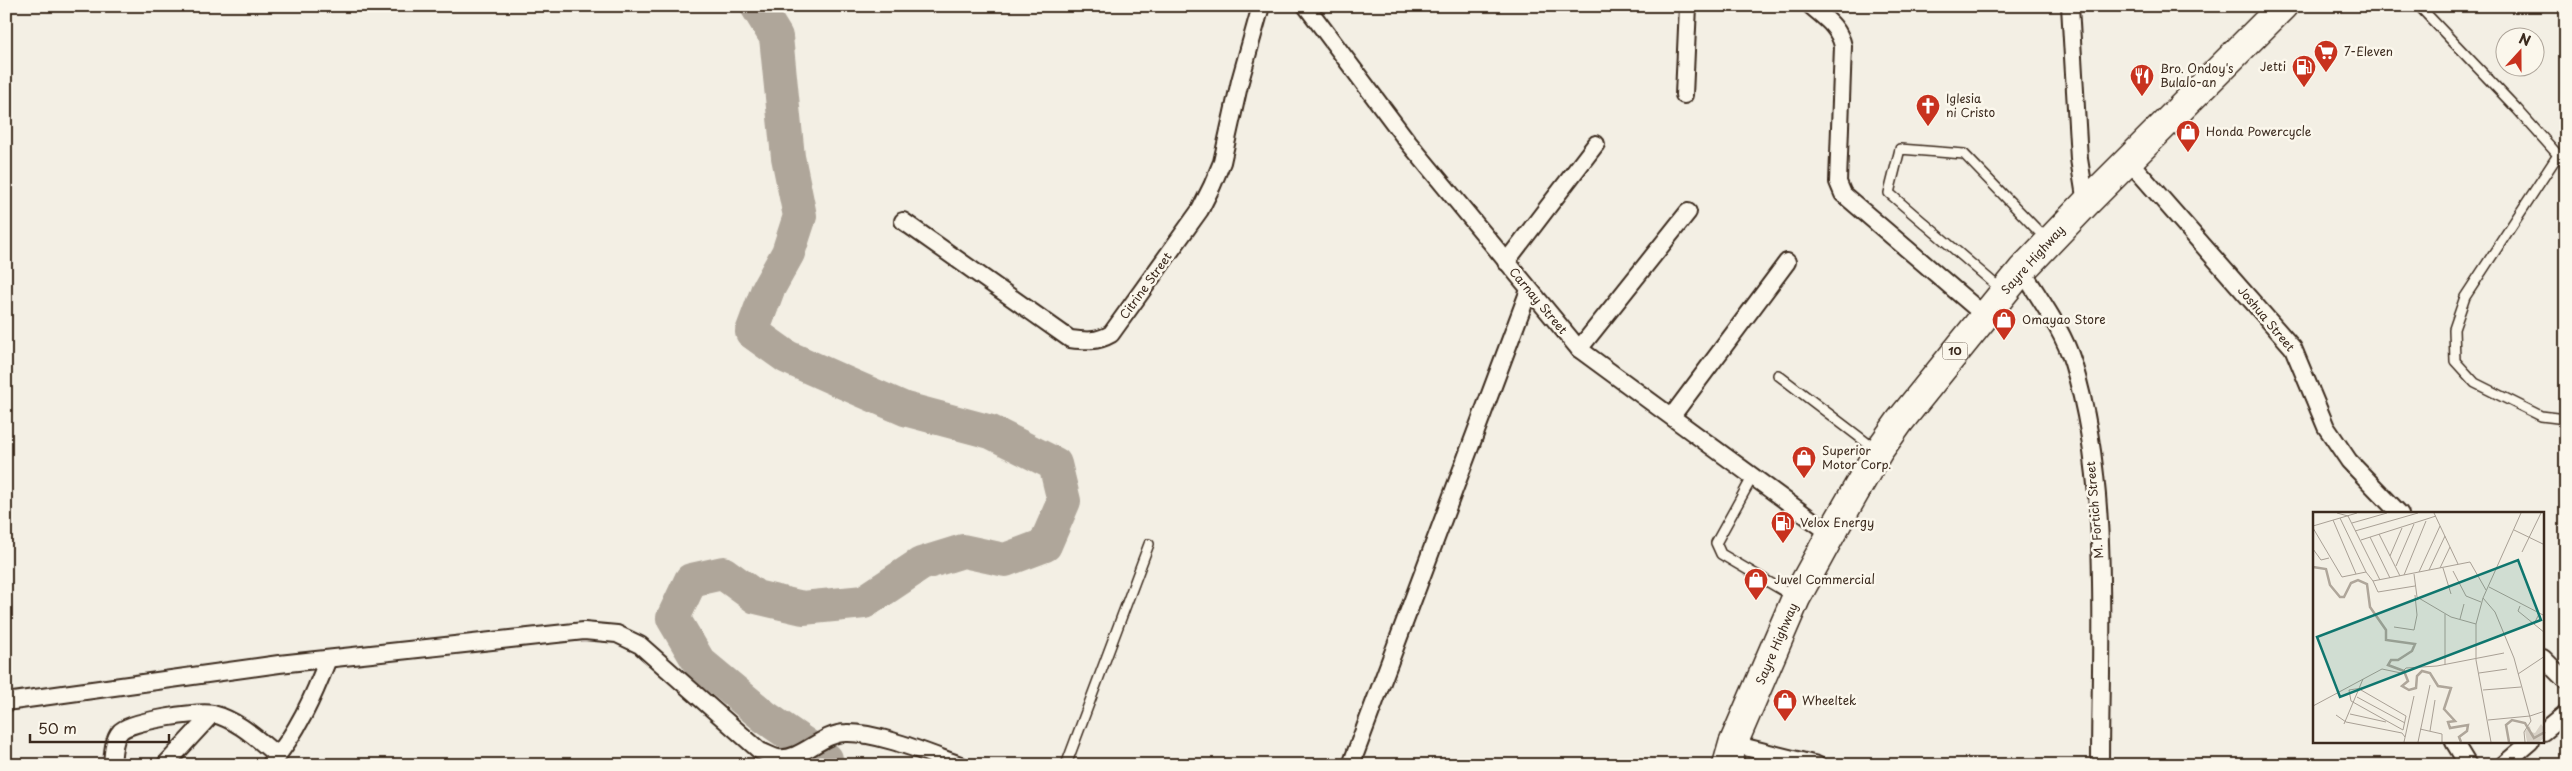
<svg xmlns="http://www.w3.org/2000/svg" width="2572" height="771" font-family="'Playpen Sans',sans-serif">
  <rect width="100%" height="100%" fill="#f3efe4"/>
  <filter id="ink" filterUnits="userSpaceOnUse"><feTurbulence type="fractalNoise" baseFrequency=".02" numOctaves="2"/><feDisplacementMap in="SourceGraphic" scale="10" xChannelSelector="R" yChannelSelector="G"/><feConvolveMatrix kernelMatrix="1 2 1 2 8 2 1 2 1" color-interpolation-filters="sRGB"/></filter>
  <g filter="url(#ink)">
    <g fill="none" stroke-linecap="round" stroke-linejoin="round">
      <!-- river -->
      <path stroke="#afa69a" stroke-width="34" d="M757 6 776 37 788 157 800 216 788 253 768 289 752 332 787 357 843 382 905 409 991 432 1055 464 1064 501 1045 545 1005 560 963 551 921 564 864 602 803 608 756 597 723 573 691 580 673 618 699 662 765 717 826 759 827 765"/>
      <defs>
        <g id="service">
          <path d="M2419 6 2517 109 2566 164"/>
          <path d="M2558 155 2465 297 2454 329 2455 361 2475 383 2541 416 2566 419"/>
          <path d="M2003 291 1889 193 1900 149 1964 154 2047 240"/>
          <path d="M1778 375 1875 449"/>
          <path d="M1753 476 1716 543 1721 554 1794 597"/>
          <path d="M1066 765 1149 544"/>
        </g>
        <g id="minor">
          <path d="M1306 6 1408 142 1579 349 1831 534"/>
          <path d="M1811 6C1826 19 1839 27 1843 46L1838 182 1843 194 1984 315"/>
          <path d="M2070 6 2079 159 2086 203"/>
          <path d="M1684 95 1688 6"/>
          <path d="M2129 161 2293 348 2326 427 2349 461 2400 514"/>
          <path d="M903 221 1070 339C1086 341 1097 342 1111 334L1200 210 1212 186 1222 162 1240 81 1261 6"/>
          <path d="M1506 262 1596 144"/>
          <path d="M2022 270C2040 300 2063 330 2073 363 2111 487 2100 636 2100 765"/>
          <path d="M1579 349 1688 212"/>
          <path d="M1672 416 1787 262"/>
          <path d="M2543 658 2566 681"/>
          <path d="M6 702 279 664 584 631 617 634 640 645 760 751C766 753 772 757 778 758 802 761 821 733 846 733 878 732 929 754 960 765"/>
          <path d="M2543 732 2566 713"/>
          <path d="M2454 742 2468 765"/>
          <path d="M1733 744 1817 765"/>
          <path d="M112 765C113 754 113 740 120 732 128 721 200 711 213 714 238 720 258 740 278 756"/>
          <path d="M165 765 212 714"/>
          <path d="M270 765C297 733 313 698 328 659"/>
          <path d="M1351 765 1529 290"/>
          <path d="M2503 765 2530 742"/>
        </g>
        <path id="trunk" d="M1727 765 1733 744 1796 598 1831 534 1878 452 1900 421 2022 270 2086 203 2283 6"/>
      </defs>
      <!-- service casing -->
      <use href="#service" stroke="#3b2a1e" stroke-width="12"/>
      <!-- minor casing -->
      <use href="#minor" stroke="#3b2a1e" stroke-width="20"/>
      <!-- trunk casing -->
      <use href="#trunk" stroke="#3b2a1e" stroke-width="31"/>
      <!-- service -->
      <use href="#service" stroke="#fbf7ec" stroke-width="9"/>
      <!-- minor -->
      <use href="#minor" stroke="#fbf7ec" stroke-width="16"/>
      <!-- trunk -->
      <use href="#trunk" stroke="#fbf7ec" stroke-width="28"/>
    </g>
  </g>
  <!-- icons -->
  <defs>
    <symbol id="supermarket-pin" viewBox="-11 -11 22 30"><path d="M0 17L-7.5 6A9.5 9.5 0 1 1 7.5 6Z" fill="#c8321e" stroke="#fbf7ec"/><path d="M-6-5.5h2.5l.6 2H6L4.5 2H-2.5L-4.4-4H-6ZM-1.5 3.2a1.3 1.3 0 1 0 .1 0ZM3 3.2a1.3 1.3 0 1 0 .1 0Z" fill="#fff"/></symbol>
    <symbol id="fuel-pin" viewBox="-11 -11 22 30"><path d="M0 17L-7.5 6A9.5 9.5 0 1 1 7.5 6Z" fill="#c8321e" stroke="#fbf7ec"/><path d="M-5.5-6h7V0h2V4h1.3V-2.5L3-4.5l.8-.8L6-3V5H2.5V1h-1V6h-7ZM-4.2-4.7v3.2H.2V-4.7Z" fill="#fff"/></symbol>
    <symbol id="restaurant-pin" viewBox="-11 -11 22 30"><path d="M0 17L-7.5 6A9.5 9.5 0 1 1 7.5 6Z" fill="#c8321e" stroke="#fbf7ec"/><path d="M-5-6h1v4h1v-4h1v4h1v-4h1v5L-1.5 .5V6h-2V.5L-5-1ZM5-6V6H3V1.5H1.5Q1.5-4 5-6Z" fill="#fff"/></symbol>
    <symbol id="church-pin" viewBox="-11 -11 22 30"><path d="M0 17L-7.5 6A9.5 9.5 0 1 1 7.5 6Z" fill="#c8321e" stroke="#fbf7ec"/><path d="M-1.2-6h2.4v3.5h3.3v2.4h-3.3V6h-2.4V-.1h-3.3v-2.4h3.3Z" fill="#fff"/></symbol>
    <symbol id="shop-pin" viewBox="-11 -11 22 30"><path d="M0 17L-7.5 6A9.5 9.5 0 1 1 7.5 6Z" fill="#c8321e" stroke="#fbf7ec"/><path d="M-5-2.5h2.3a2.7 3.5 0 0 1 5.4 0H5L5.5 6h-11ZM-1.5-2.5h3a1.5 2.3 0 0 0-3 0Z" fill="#fff"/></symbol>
  </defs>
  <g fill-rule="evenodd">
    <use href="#supermarket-pin" x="2312" y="38" width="28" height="38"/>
    <use href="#fuel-pin" x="2290" y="53" width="28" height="38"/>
    <use href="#restaurant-pin" x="2128" y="62" width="28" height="38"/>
    <use href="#church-pin" x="1914" y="92" width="28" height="38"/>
    <use href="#shop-pin" x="2174" y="118" width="28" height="38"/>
    <use href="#shop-pin" x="1990" y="306" width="28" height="38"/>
    <use href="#shop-pin" x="1790" y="444" width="28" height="38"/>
    <use href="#fuel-pin" x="1769" y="509" width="28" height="38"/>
    <use href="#shop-pin" x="1742" y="566" width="28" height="38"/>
    <use href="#shop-pin" x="1771" y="687" width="28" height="38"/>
  </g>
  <g text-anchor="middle" stroke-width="5" stroke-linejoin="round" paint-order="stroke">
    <!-- shield labels -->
    <rect fill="#fbf7ec" stroke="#75685c" stroke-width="1" x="1942.5" y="342.5" width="25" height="17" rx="4"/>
    <g font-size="11" font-weight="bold" fill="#3b2a1e">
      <text x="1955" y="355">10</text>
    </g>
    <!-- poi labels -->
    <g font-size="12" fill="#3b2a1e" stroke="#fbf7ec" text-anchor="start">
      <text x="2344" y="56">7-Eleven</text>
      <text x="2286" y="71" text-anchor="end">Jetti</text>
      <text x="2160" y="73">Bro. Ondoy's<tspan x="2160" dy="14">Bulalo-an</tspan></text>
      <text x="1946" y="103">Iglesia<tspan x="1946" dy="14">ni Cristo</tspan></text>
      <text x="2206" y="136">Honda Powercycle</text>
      <text x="2022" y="324">Omayao Store</text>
      <text x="1822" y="455">Superior<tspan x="1822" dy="14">Motor Corp.</tspan></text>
      <text x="1800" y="527">Velox Energy</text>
      <text x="1774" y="584">Juvel Commercial</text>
      <text x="1802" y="705">Wheeltek</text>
    </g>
    <!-- street labels -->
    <g font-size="12" fill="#3b2a1e" stroke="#fbf7ec">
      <text transform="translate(2033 260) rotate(-48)" y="4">Sayre Highway</text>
      <text transform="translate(1146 286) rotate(-54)" y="4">Citrine Street</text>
      <text transform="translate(1538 301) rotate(50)" y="4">Carnay Street</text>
      <text transform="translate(2266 319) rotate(50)" y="4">Joshua Street</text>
      <text transform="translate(2095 510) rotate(-95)" y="4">M. Fortich Street</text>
      <text transform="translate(1777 644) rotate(-67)" y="4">Sayre Highway</text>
    </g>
  </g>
  <!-- overview -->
  <g transform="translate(2313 512)">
    <rect width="231" height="231" fill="#f3efe4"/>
    <path d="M228 212 231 216V226L226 230H214L212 219 217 214 218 220 222 221Z" fill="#d8d1c6"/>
    <path fill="none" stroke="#afa69a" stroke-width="2.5" d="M0 55 13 57 17 73 27 85H31L38 71 45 68 54 72 57 95 73 118V128L102 132 99 139 85 148H78L75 153 91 159 95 169 89 174 96 178 103 176 104 164 109 159 117 161 125 174 138 176 131 197 142 209 135 210 137 216 155 213 154 219 146 225 148 230M196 230 193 213 199 208 212 211 221 226 232 220"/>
    <path fill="none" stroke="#a9a095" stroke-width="1" d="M24 1 35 4 67 68M121 1 145 52M27 6 53 60M20 8 43 62M39 11 74 1M0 14 44 1M0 16 29 65 53 60 60 69 157 50 173 78M201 18 232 33M42 19 105 1M66 22 87 64M57 25 77 66M48 28 123 4M0 37 8 48 16 46M209 40 228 1M77 44 89 16M83 54 101 12M127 56 137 35M130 56 138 82M116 58 132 24M140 59 153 84 168 90M106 60 127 14M101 62 104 85 138 105 163 112M91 63 113 9M60 69 65 80 102 74M176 75 232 104M170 86 182 100 201 146 218 209 211 220 212 230M207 94 205 99 221 112M132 102V153M226 102 221 112 232 121M147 107 151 92M81 115 101 118 104 103 102 83M166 161 194 157M205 162 232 144M49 176 36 178 38 189 90 218M48 178 93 204 90 218M170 178 208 175M44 185 92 211M0 194 69 157 88 161 93 156 124 154 191 141M37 202 73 210M23 203 33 210 89 221 92 225M175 208 217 204 232 199M31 212 50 167M107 217 129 222V230M117 219 122 188M91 230 101 184M105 230 117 173M178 230 163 148V112L170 86 208 1"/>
    <path fill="#0f766e" fill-opacity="0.15" stroke="#0f766e" stroke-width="2.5" d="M205 48 228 108 27 185 4 125Z"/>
    <rect width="231" height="231" fill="none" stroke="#3b2a1e" stroke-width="2.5"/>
  </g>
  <!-- margin -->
  <rect width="2572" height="771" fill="none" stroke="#fbf7ec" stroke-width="25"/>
  <rect x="12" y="12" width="2547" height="746" fill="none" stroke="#3b2a1e" stroke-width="2" filter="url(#ink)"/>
  <!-- north arrow -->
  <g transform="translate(2520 52) rotate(21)"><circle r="24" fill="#fbf7ec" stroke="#aea59a"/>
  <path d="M0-4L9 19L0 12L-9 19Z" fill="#c8321e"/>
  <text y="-8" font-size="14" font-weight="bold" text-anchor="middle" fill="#3b2a1e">N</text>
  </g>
  <!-- scale -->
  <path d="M30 734v8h139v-8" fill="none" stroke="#3b2a1e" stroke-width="2.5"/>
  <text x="38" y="734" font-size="15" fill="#3b2a1e" stroke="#fbf7ec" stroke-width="4" paint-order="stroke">50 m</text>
</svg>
